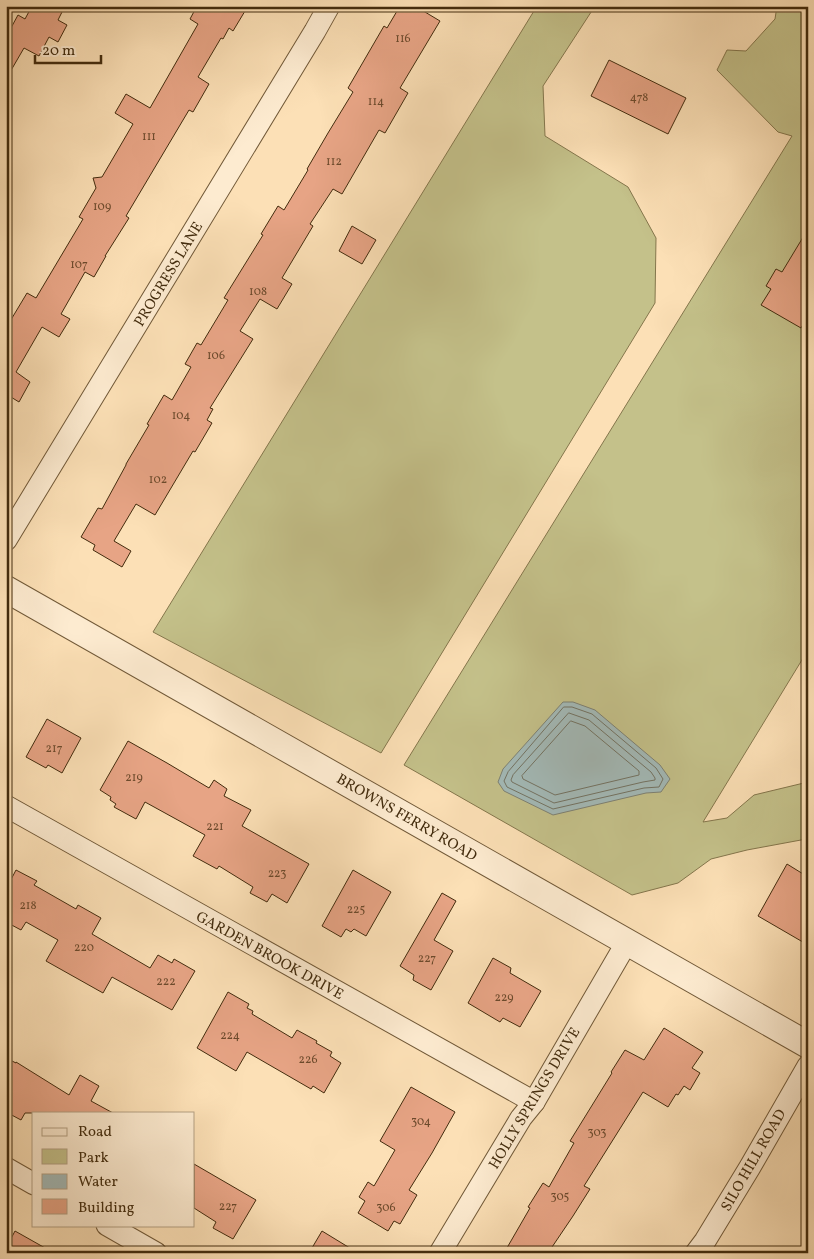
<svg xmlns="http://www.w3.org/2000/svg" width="814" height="1259" font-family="Vollkorn,serif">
  <rect width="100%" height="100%" fill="#fce0b6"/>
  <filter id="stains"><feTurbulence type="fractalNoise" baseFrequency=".004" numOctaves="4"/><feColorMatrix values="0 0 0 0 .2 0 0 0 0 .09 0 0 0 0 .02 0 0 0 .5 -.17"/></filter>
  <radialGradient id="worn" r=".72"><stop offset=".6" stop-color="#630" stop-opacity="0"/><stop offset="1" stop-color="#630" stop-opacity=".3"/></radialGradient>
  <!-- green -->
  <g fill="#c4c18a" stroke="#84764c">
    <path d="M537 6H595L543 86 545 136 628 187 656 238 655 303 381 753 153 632Z"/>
    <path d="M777 6H808V650L703 822 727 818 754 795 808 782V838L801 840 747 850 711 859 678 883 632 895 404 765 792 136 778 132 717 70 727 50 746 51 775 19Z"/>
  </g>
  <!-- water -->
  <path fill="#a3bab8" stroke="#7d8174" d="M563 702H573L595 710 660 765 670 779 661 792 646 793 553 815 504 791 498 782 503 769Z"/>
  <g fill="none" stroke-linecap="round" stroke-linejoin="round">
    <!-- shore -->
    <g stroke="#737363" stroke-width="1">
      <path d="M564 707H572L592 714 656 768 663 779 659 787 644 788 553 809 507 787 504 781 508 772Z"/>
      <path d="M569 713 589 720 651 772 655 778V780L643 782 554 803 512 782 511 780 513 775Z"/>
      <path d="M571 721 585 726 639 771V775L555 795 523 779 522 776Z"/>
    </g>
  </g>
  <!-- building -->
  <g fill="#e7a485" stroke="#432c0e">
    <path d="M32 6H52L62 12 58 20 67 25 58 42 49 37 39 56 24 48 6 79V37L18 15 25 19Z"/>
    <path d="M197 6H248L233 31 229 28 223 39 221 38 198 77 209 84 193 112 189 110 126 216 129 218 105 256H106L94 277 85 272 61 314 70 319 59 337 42 327 16 372 30 382 19 402 6 394V328L27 293 36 298 83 219 79 217 96 188 93 178 102 177 133 124 115 113 126 94 150 108 198 24 190 19Z"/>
    <path d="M400 6H415L440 21 400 88 408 93 385 133 379 130 342 194 333 189 310 224 313 226 282 278 292 284 277 309 260 299 240 331 253 339 210 408 213 409 207 420 212 423 195 452 193 451 155 515 136 504 114 541 131 551 122 567 93 550 95 545 81 537 98 508 102 509 126 465V464L149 425 147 424 164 395 172 400 191 367 185 364 197 343 201 345 228 300 224 298 263 235 261 234 278 206 284 210 308 170 307 169 328 133 353 92 348 88 384 26 387 28Z"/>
    <path d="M609 60 686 98 668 134 591 96Z"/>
    <path d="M352 226 376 240 362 264 339 251Z"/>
    <path d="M808 229V316L801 328 761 305 771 289 766 286 776 269 782 272Z"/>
    <path d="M47 719 81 738 62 773 48 765 46 768 26 757Z"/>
    <path d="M128 741 167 763 209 788 214 780 227 789 224 796 251 810 242 826 309 864 287 903 272 894 267 902 250 893 253 887 219 866 217 869 193 856 205 835 145 802 136 819 114 807 116 804 110 800 111 797 100 790Z"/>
    <path d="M787 864 808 877V945L758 916Z"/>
    <path d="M16 870 37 881 34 885 76 909 78 905 101 918 92 934 150 968 158 955 172 963 174 959 195 971 172 1010 112 977 103 993 46 961 58 940 26 922 21 930 6 922V889Z"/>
    <path d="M353 870 391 892 366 936 354 929 351 932 346 929 341 937 322 926Z"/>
    <path d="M442 893 456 901 434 940 453 951 431 990 413 980 414 975 400 966Z"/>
    <path d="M493 958 511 968 510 973 541 991 520 1027 503 1018 500 1022 468 1003Z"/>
    <path d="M228 992 249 1004 247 1008 253 1011 252 1014 292 1038 297 1030 317 1041 316 1043 332 1052 330 1056 341 1063 324 1093 313 1086 311 1089 247 1052 236 1071 197 1048Z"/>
    <path d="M664 1028 703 1052 692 1068 700 1073 690 1090 684 1086 678 1095 676 1094 668 1107 643 1092 584 1186 590 1189 573 1216 548 1253H504L530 1208 528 1207 543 1183 549 1187 574 1143 570 1141 612 1073 611 1072 625 1050 644 1060Z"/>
    <path d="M6 1058 16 1063V1062L69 1095 80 1075 99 1086 91 1101 113 1113H25L21 1120 6 1112Z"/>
    <path d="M411 1087 455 1112 432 1153 409 1190 417 1195 400 1224 394 1221 388 1231 358 1213 365 1201 359 1197 368 1182 374 1186 395 1150 380 1141Z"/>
    <path d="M194 1164 256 1200 233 1239 213 1228 216 1222 194 1208Z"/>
    <path d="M15 1231 54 1253H6V1248Z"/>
    <path d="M322 1231 358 1253H309Z"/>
  </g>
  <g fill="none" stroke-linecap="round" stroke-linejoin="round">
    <defs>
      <g id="minor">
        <path d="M6 540 315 31 329 6"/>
        <path d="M6 806 534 1102"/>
        <path d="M6 1168 34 1184"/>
        <path d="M107 1225 156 1253"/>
        <path d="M440 1253 521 1118 534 1102 627 942"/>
        <path d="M696 1253 705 1241 750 1167 808 1066"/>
      </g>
      <path id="tertiary" d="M6 589 808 1045"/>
    </defs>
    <!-- minor casing -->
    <use href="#minor" stroke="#715938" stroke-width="23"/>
    <!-- tertiary casing -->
    <use href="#tertiary" stroke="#715938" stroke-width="28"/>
    <!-- minor -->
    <use href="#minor" stroke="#fdebd0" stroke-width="21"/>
    <!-- tertiary -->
    <use href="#tertiary" stroke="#fdebd0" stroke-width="26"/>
  </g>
  <g text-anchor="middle" stroke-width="4.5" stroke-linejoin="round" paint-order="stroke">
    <!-- number labels -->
    <g font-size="12" fill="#6c4a2c">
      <text x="403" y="42">116</text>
      <text x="639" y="101">478</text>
      <text x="376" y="105">114</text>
      <text x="149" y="140">111</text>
      <text x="334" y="165">112</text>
      <text x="102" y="210">109</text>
      <text x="79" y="268">107</text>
      <text x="258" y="295">108</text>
      <text x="216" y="359">106</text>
      <text x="181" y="419">104</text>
      <text x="158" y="483">102</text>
      <text x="54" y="752">217</text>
      <text x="134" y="781">219</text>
      <text x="215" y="830">221</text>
      <text x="277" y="877">223</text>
      <text x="28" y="909">218</text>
      <text x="356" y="913">225</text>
      <text x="84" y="951">220</text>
      <text x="427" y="962">227</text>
      <text x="166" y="985">222</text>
      <text x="504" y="1001">229</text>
      <text x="230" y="1039">224</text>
      <text x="308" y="1063">226</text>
      <text x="421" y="1125">304</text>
      <text x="597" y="1136">303</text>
      <text x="560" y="1200">305</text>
      <text x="228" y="1210">227</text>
      <text x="386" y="1211">306</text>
    </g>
    <!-- street labels -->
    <g font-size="15" fill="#432c0e" stroke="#fdebd0">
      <text transform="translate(168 274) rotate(-59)" y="5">PROGRESS LANE</text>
      <text transform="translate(407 817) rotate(30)" y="5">BROWNS FERRY ROAD</text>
      <text transform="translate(270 955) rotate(29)" y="5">GARDEN BROOK DRIVE</text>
      <text transform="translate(534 1098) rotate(-59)" y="5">HOLLY SPRINGS DRIVE</text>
      <text transform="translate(753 1160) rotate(-60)" y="5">SILO HILL ROAD</text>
    </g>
  </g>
  <!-- margin -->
  <rect width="814" height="1259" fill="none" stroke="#fce0b6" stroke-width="25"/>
  <rect x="8" y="8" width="799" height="1244" fill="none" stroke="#432c0e" stroke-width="2.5"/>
  <rect x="12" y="12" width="789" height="1234" fill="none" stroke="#432c0e"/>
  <!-- legend -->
  <rect x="32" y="1112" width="162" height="115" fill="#fdebd0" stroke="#b39f82"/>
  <rect x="42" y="1128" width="25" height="8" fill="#fdebd0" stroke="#b39f82"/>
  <text x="78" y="1136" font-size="15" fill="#432c0e">Road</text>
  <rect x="42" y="1149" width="25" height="15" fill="#c4c18a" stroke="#b39f82"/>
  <text x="78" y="1162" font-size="15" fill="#432c0e">Park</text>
  <rect x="42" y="1174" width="25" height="15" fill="#a3bab8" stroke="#b39f82"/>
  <text x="78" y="1186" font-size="15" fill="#432c0e">Water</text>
  <rect x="42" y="1199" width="25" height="15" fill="#e7a485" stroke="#b39f82"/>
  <text x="78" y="1212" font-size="15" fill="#432c0e">Building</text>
  <!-- scale -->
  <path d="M35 55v8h66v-8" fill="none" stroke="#432c0e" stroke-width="2.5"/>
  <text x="42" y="55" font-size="15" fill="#432c0e" stroke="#fdebd0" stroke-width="4" paint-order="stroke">20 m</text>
  <rect width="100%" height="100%" filter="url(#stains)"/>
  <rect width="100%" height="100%" fill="url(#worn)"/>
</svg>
